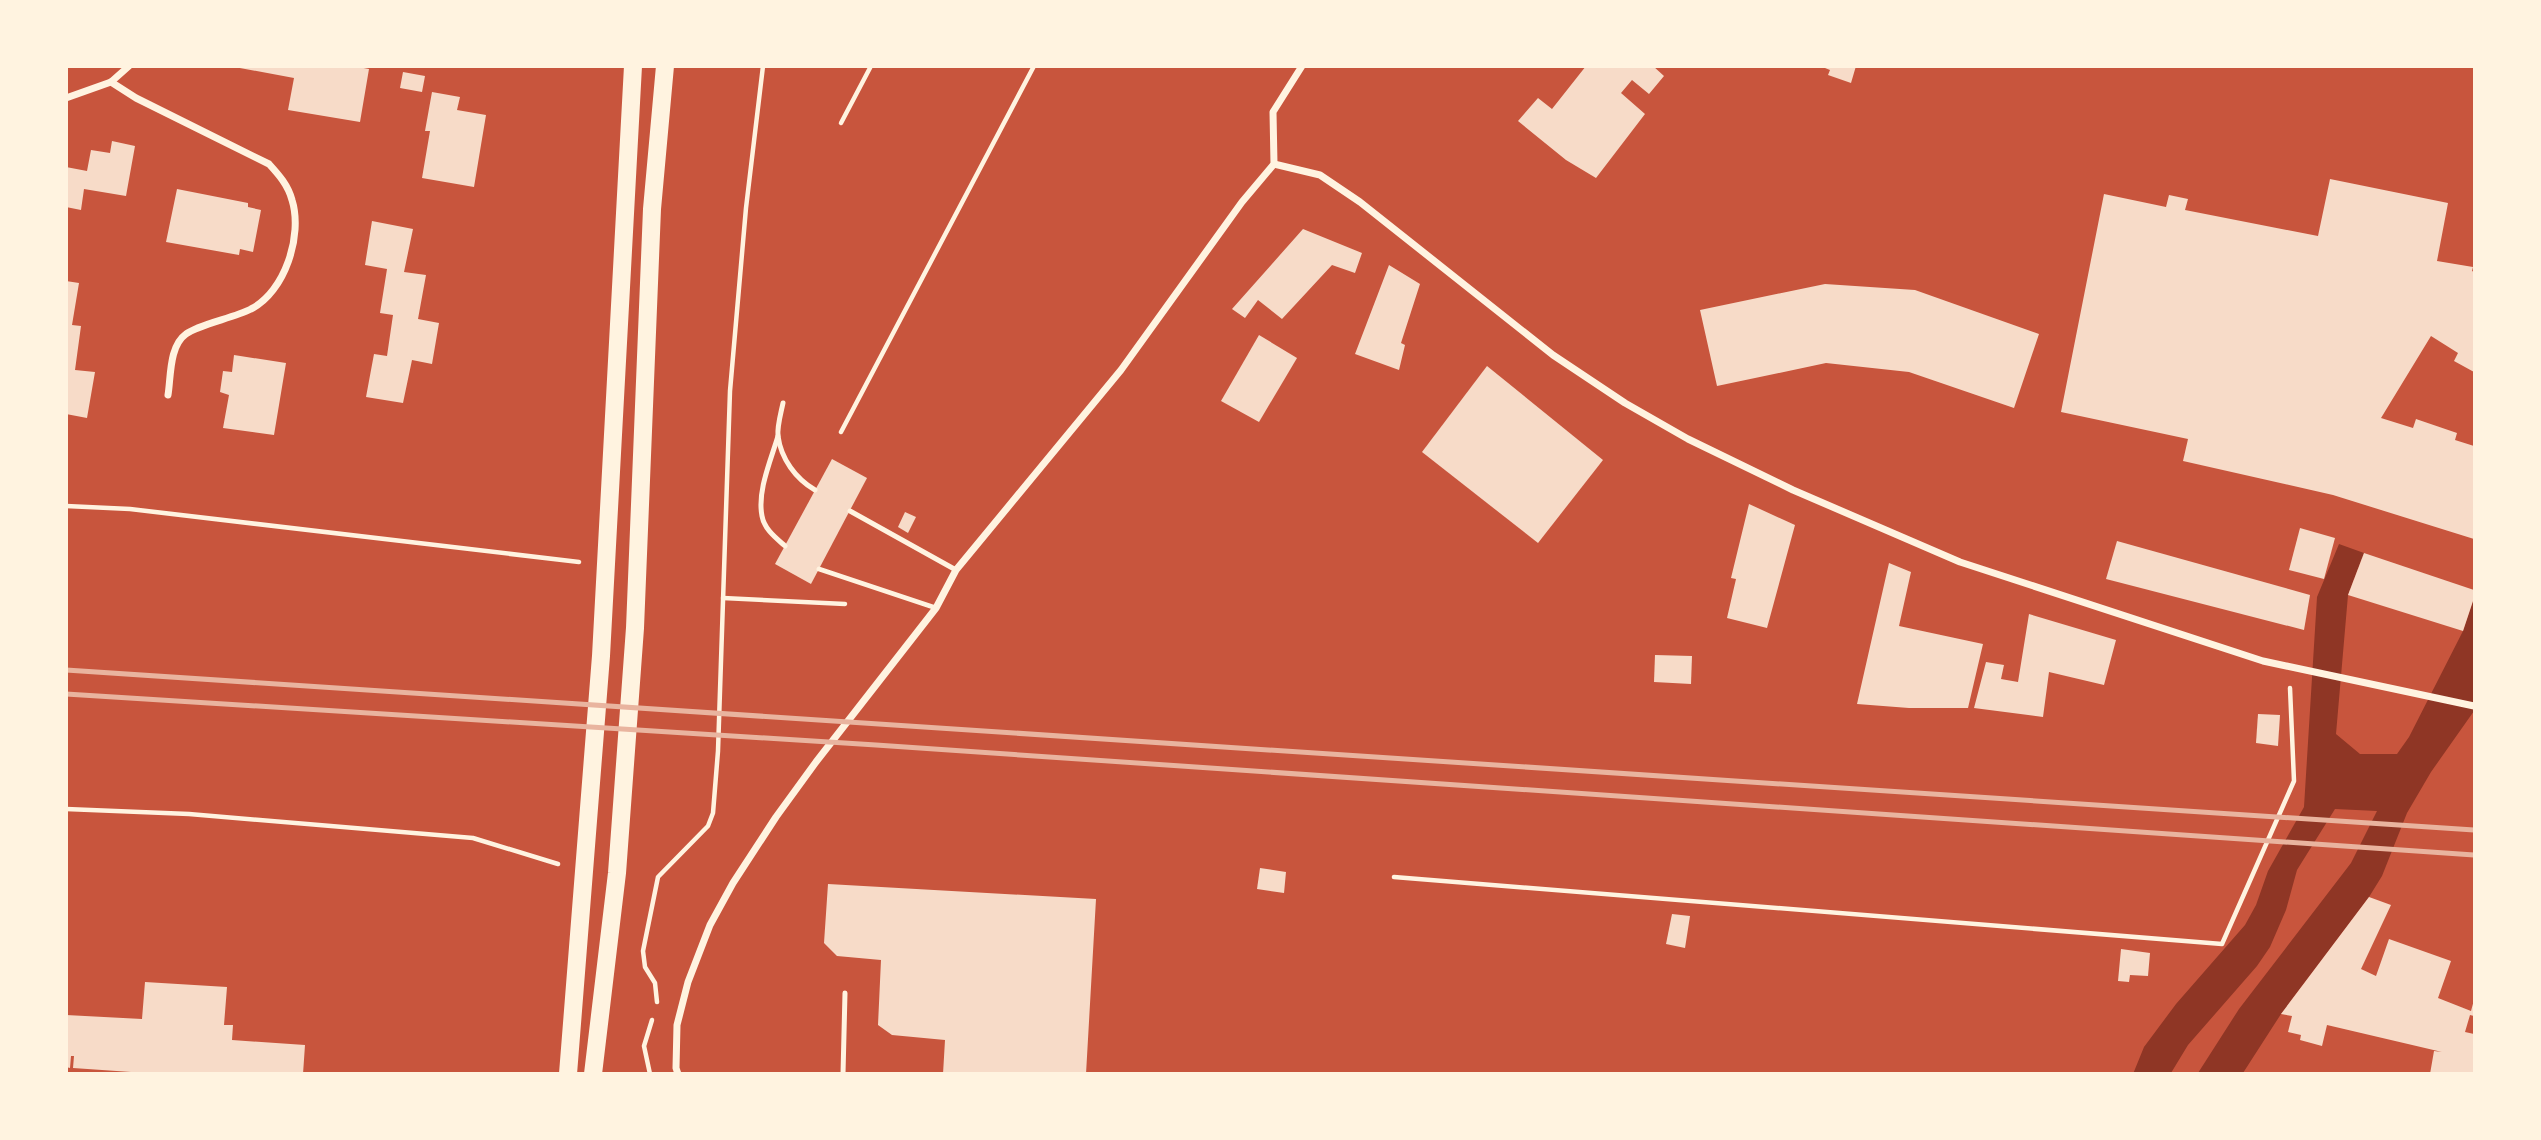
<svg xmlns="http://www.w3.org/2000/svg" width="2541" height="1140" font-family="Jost,sans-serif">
  <rect width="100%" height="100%" fill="#c8553d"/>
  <!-- water -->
  <path fill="#8f3625" d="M2339 544 2364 553 2348 595 2336 734 2360 754H2397L2409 737 2463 631 2474 598V711L2431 772 2407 813 2382 876 2369 897 2281 1014 2243 1073H2198L2239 1009 2351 863 2377 811 2335 809 2297 870 2286 910 2270 947 2257 966 2188 1045 2171 1073 2133 1074 2144 1047 2176 1004 2245 925 2256 905 2268 871 2304 807 2317 597Z"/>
  <!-- building -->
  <g fill="#f7dbc8">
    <path d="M229 66H353L369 69 360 122 288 110 294 78Z"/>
    <path d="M1586 66H1653L1664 76 1649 94 1632 80 1621 93 1645 114 1596 178 1566 160 1518 121 1538 98 1552 109Z"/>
    <path d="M1820 66H1856L1851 83 1828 75 1830 70Z"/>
    <path d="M403 72 425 76 422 92 400 88Z"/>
    <path d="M432 92 460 97 457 110 486 115 474 187 422 178 430 131H425Z"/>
    <path d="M112 141 135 146 126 196 84 189 81 210 66 207V167L87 171 91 150 110 153Z"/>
    <path d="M2330 179 2448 203 2437 261 2473 267 2472 271 2474 272V372L2454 361 2458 353 2431 336 2381 418 2413 428 2416 419 2457 433 2455 440 2474 446V539L2333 495 2183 461 2188 439 2061 412 2104 194 2166 207 2169 195 2188 199 2185 210 2318 236Z"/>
    <path d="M177 189 248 203V207L261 210 253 252 240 249 239 255 166 242Z"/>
    <path d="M372 221 413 229 404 272 426 275 418 319 439 323 432 364 412 360 403 403 366 397 374 354 387 356 393 315 380 313 387 269 365 265Z"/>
    <path d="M1303 229 1362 253 1355 273 1332 265 1282 319 1258 300 1245 318 1232 309Z"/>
    <path d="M1389 265 1420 284 1401 343 1405 345 1399 370 1355 354Z"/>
    <path d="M66 281 79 283 72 325 81 326 75 370 95 372 87 418 66 414Z"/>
    <path d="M1825 284 1915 290 2039 334 2014 408 1909 372 1826 363 1717 386 1700 310Z"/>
    <path d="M1259 335 1297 358 1259 422 1221 401Z"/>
    <path d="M234 355 286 363 274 435 223 428 229 395 220 392 223 371 232 372Z"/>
    <path d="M1487 366 1603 460 1538 543 1422 452Z"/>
    <path d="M832 459 867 478 811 584 775 564Z"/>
    <path d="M1749 504 1795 525 1767 628 1727 618 1736 579 1731 578Z"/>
    <path d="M905 512 916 517 908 533 898 527Z"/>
    <path d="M2300 528 2335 538 2324 579 2289 570Z"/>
    <path d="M2117 541 2310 595 2304 630 2106 579Z"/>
    <path d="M2364 553 2474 590V598L2463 631 2348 595Z"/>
    <path d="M1889 563 1911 572 1899 626 1983 644 1968 708H1909L1857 704Z"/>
    <path d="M2029 614 2116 640 2104 685 2049 672 2043 717 1974 708 1986 662 2004 665 2001 679 2018 682Z"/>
    <path d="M1655 655 1692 656 1691 684 1654 682Z"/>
    <path d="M2258 714 2280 715 2278 746 2256 743Z"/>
    <path d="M1260 868 1286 872 1284 893 1257 889Z"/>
    <path d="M828 884 1096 899 1086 1074H943L945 1040 892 1035 878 1025 881 960 837 956 824 943Z"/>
    <path d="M2369 897 2391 905 2361 969 2376 976 2389 939 2451 961 2438 998 2471 1011 2474 1000V1016L2470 1015 2465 1032 2474 1034V1074H2430L2434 1051 2442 1052 2327 1025 2322 1046 2300 1040 2301 1035 2288 1032 2292 1016 2281 1014Z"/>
    <path d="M1672 914 1690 916 1685 948 1666 944Z"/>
    <path d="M2121 949 2150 953 2148 976 2130 975 2129 982 2118 981Z"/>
    <path d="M145 982 227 987 224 1025H233L232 1040 305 1045 303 1074H160L73 1068 74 1056H71L70 1068 66 1067V1015L142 1019Z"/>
  </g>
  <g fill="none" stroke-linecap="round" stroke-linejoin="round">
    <!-- path -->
    <g stroke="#fff3e0" stroke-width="4.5">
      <path d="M841 123 871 66"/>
      <path d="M841 432 1034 66"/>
      <path d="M66 506 130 509 579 562"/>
      <path d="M723 598 845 604"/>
      <path d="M66 809 189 814 473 838 558 864"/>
      <path d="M1394 877 2222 944 2294 781 2290 688"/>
      <path d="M657 1002 655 983 645 967 643 951 658 877 708 826 713 813 718 751 730 391 746 208 763 66"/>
      <path d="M650 1074 644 1046 652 1020"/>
    </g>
    <!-- service -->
    <g stroke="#fff3e0" stroke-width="5">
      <path d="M783 403C781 413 777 426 778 436 781 459 796 479 815 490"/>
      <path d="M778 436C771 460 757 491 762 516 764 529 776 538 785 546"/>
      <path d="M850 511 956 570"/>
      <path d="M819 569 936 608"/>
      <path d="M843 1074 845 993"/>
    </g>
    <!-- minor -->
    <g stroke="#fff3e0" stroke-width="7">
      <path d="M111 82 136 98 269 164C279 175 288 185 292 200 303 235 285 292 251 309 234 318 199 324 186 334 169 346 171 377 168 395"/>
      <path d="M66 98 111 82 129 66"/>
      <path d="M1274 164 1320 175 1360 202 1553 355 1625 403 1688 439 1793 490 1960 562 2263 661 2474 706"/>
      <path d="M678 1074 676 1068 677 1025 688 982 710 925 733 883 776 817 816 762 936 608 956 570 1121 370 1242 202 1274 164 1273 112 1302 66"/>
    </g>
    <!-- primary -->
    <g stroke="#fff3e0" stroke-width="18">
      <path d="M568 1074 601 656 633 66"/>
      <path d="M593 1074 617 873 635 628 652 209 665 66"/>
    </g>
    <!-- rail -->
    <g stroke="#e9b49f" stroke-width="5">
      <path d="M66 670 2474 830"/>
      <path d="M66 694 876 745 2474 855"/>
    </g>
  </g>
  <!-- border -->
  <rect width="2541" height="1140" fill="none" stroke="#fff3e0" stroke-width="136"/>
</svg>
